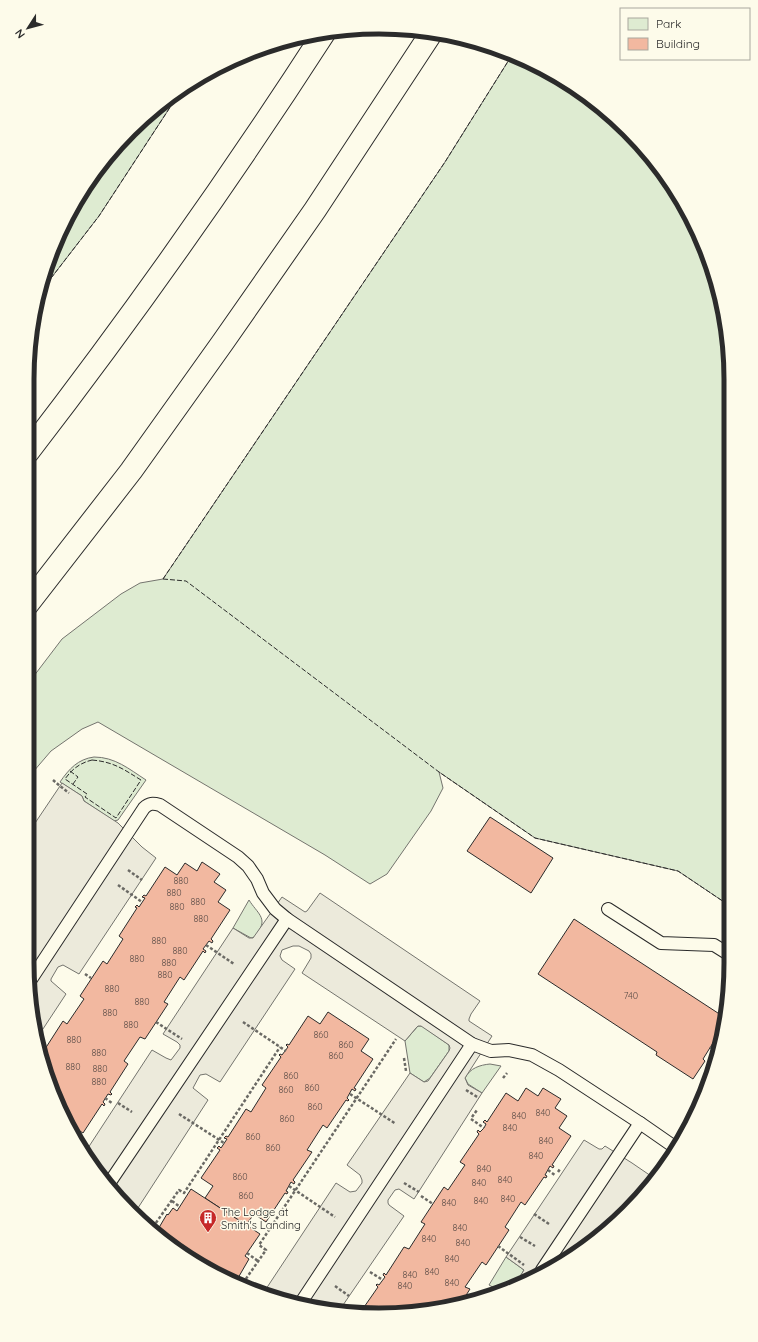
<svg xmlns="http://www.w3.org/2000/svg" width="758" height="1342" font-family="Quicksand,sans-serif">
  <rect width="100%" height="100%" fill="#fdfbea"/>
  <!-- green -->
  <g fill="#deebd1" stroke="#74746e">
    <path d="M512 55 555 74 628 130 672 184 712 266 728 333 730 906 678 871 535 838 439 772 443 788 431 811 387 874 370 884 325 855 98 722 82 729 51 751 27 779V685L62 639 121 594 140 583 163 579 445 162Z"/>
    <path d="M182 89 99 216 38 295 39 288 74 203 115 147 165 100Z"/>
    <path d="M94 757C115 757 129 769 146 780L118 820 114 821 84 801 82 796 60 782C69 769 78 759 94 757Z"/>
    <path d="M249 900C257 913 268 918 258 932 256 936 255 937 251 938L233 928Z"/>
    <path d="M418 1026H422L449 1045V1051L430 1078 424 1082 410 1073 405 1041Z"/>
    <path d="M490 1064 501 1066 482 1093 468 1084 465 1078C470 1068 480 1065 490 1064Z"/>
    <path d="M506 1257 524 1270 513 1288 500 1291 489 1285Z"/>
  </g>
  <!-- parking -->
  <g fill="#eceadb" stroke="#74746e">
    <path d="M62 783 82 796 84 801 118 823 142 847 156 858 79 974 63 965 58 967 51 979V981L66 994 39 1035 27 963V835Z"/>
    <path d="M320 893 480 1001 471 1014 469 1019V1021L492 1036 465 1078 468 1085 482 1093 414 1199 399 1189 395 1190 388 1200V1203L389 1205 404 1216 341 1308H334L323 1302 318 1306 288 1303 264 1292 336 1183 350 1192 356 1191 362 1183V1180L360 1175 347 1165 410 1073 424 1082 428 1081 449 1051 450 1048 449 1045 421 1026H418L416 1028 405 1041 302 973 311 958V954L309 951 299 946H293L282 950 280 956 282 960 295 969 220 1082 206 1074 200 1075 193 1088 208 1100 136 1211 100 1177 97 1172 99 1170V1166L90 1160 86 1151 152 1050 166 1058 171 1060 180 1048V1045L177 1042 163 1034 233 928 249 938H253L282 897 305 912 307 911Z"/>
    <path d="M584 1140 599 1149H602L605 1146 632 1163 651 1176 637 1195 611 1228 513 1288 524 1270 506 1257Z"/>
  </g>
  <!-- building -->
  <g fill="#f2b8a0" stroke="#2b2b2b">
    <path d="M490 817 553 858 531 893 467 851Z"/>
    <path d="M202 862 220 874 214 882 226 890 218 902 230 910 211 939 213 941 212 943 209 941 203 949 206 951 205 953 203 951 184 980 180 977 164 1002 168 1004 145 1039 140 1037 124 1061 128 1064 110 1092 112 1094 111 1095 108 1094 103 1102 105 1104 104 1106 102 1104 83 1133 72 1126 46 1076 42 1054 44 1051 41 1049 42 1048 45 1049 63 1021 67 1024 84 999 80 996 103 961 107 964 123 939 119 936 137 908 135 907 137 905 139 907 145 898 142 897 144 895 146 896 165 867 177 875 185 863 197 871Z"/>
    <path d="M574 919 724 1017 721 1030 703 1059 705 1061 693 1079 656 1055 657 1052 538 974Z"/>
    <path d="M328 1012 369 1039 361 1051 373 1059 354 1088 356 1089 355 1091 352 1089 347 1098 349 1100 348 1101 346 1100 327 1128 323 1125 307 1150 312 1152 293 1180 295 1182 294 1184 291 1182 286 1191 288 1192 287 1194 285 1193 266 1222 254 1214 246 1225 205 1198 213 1186 201 1178 220 1150 217 1148 219 1146 221 1148 227 1139 224 1138 226 1136 228 1137 246 1109 251 1112 266 1088 262 1085 281 1057 279 1055 280 1054 282 1055 288 1047 286 1045 287 1044 289 1045 308 1016 320 1024Z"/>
    <path d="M526 1088 538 1096 543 1088 561 1099 555 1108 567 1116 559 1128 571 1136 552 1165 554 1166 553 1168 550 1166 545 1175 547 1176 546 1178 544 1177 525 1205 521 1202 505 1227 509 1230 486 1265 482 1262 465 1287 470 1289 463 1300 402 1314 362 1310 378 1287 376 1285 377 1284 379 1285 385 1277 383 1275 384 1273 386 1275 404 1247 409 1249 425 1224 421 1222 444 1187 448 1190 465 1165 460 1162 479 1134 477 1132 478 1130 480 1132 484 1128 486 1124 483 1122 485 1120 487 1122 506 1093 518 1101Z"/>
    <path d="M191 1189 260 1234 245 1256 249 1259 238 1278H237L236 1279 183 1256 157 1231 167 1214 168 1215 173 1208 177 1211Z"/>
  </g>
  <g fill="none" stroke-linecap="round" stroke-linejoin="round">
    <defs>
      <g id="service">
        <path d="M608 909 661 943 714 945 730 955"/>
        <path d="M30 981 144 808C149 803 153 803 160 805L238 857 248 866 257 879 263 893 275 909 287 919 472 1044 491 1051 509 1050 532 1055 559 1070 640 1123 676 1148"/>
        <path d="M108 1185 287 919"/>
        <path d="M542 1270 640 1123"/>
        <path d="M300 1304 472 1044"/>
      </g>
      <g id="motorway">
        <path d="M28 452C132 317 231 177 324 33"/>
        <path d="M27 605 131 471 223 342 315 210 432 32"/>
      </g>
    </defs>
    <!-- service casing -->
    <use href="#service" stroke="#2b2b2b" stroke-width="14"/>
    <!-- motorway casing -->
    <use href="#motorway" stroke="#2b2b2b" stroke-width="24"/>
    <!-- path -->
    <g stroke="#6a6964" stroke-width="2.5" stroke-dasharray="3 2" stroke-linecap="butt">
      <path d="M53 780 60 786 69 793"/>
      <path d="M128 870 142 880"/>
      <path d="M118 885 142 902"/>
      <path d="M206 945 234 964"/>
      <path d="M85 974 91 978"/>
      <path d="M156 1022 182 1039"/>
      <path d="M243 1022 286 1051"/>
      <path d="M710 1047 717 1052"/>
      <path d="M404 1058 406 1071"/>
      <path d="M503 1078 507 1073"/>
      <path d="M466 1090 479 1098"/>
      <path d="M350 1094 396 1124"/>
      <path d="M105 1098 112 1103"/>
      <path d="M118 1103 132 1112"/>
      <path d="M179 1114 224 1143"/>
      <path d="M472 1117 477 1110"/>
      <path d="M471 1119 484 1128"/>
      <path d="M548 1170 556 1176"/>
      <path d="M558 1172 560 1169"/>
      <path d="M404 1183 419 1192"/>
      <path d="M289 1186 335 1217"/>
      <path d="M421 1196 433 1204"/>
      <path d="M172 1201 180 1207"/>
      <path d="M534 1214 549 1224"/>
      <path d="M153 1227 179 1190 184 1193 280 1047"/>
      <path d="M520 1237 535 1246"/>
      <path d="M498 1246 524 1265"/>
      <path d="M247 1253 258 1261"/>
      <path d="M370 1272 383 1280"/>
      <path d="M243 1283 266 1250 259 1245 396 1039"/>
      <path d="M335 1286 349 1296"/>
    </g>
    <!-- service -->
    <use href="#service" stroke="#fdfbea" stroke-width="12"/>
    <!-- motorway -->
    <use href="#motorway" stroke="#fdfbea" stroke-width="22"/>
    <!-- fence -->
    <g stroke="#2b2b2b" stroke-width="1" stroke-dasharray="5 2" stroke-linecap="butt">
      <path d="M38 295 99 216 182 89"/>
      <path d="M163 579 186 581 439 772 535 838 678 871 730 906"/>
      <path d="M163 579 445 162 512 55"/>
      <path d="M92 760C114 762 123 769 141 780L116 818 85 797 87 794 65 779C72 769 80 763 92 760Z"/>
      <path d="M70 771 78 777 73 784"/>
    </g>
  </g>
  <!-- icons -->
  <defs>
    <symbol id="building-pin" viewBox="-11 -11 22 30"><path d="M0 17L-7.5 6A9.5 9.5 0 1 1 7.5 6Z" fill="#c62828" stroke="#fdfbea"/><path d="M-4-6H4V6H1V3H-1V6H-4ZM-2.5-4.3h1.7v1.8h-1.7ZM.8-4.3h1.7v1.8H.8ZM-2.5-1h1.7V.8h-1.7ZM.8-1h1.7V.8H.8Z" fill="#fff"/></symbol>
  </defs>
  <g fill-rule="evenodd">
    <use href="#building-pin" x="198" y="1208" width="20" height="27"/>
  </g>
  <g text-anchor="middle" stroke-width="3" stroke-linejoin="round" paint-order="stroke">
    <!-- number labels -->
    <g font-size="9" fill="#5d4e48">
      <text x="181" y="884">880</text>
      <text x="174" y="896">880</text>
      <text x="198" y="905">880</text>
      <text x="177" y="910">880</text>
      <text x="201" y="922">880</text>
      <text x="159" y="944">880</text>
      <text x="180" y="954">880</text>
      <text x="137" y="962">880</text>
      <text x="169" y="966">880</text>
      <text x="165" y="978">880</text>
      <text x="112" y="992">880</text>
      <text x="631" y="999">740</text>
      <text x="142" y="1005">880</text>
      <text x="110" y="1016">880</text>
      <text x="131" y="1028">880</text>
      <text x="321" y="1038">860</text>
      <text x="74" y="1043">880</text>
      <text x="346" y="1048">860</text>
      <text x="99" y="1056">880</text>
      <text x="336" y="1059">860</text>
      <text x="73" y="1070">880</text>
      <text x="100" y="1072">880</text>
      <text x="291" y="1079">860</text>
      <text x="99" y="1085">880</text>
      <text x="312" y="1091">860</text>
      <text x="286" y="1093">860</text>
      <text x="315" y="1110">860</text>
      <text x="543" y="1116">840</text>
      <text x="519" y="1119">840</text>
      <text x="287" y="1122">860</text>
      <text x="510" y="1131">840</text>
      <text x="253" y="1140">860</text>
      <text x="546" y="1144">840</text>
      <text x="273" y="1151">860</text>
      <text x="536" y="1159">840</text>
      <text x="484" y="1172">840</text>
      <text x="240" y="1180">860</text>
      <text x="505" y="1183">840</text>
      <text x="479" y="1186">840</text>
      <text x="246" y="1199">860</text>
      <text x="508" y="1202">840</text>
      <text x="481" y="1204">840</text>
      <text x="449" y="1206">840</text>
      <text x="460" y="1231">840</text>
      <text x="429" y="1242">840</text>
      <text x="463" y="1246">840</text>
      <text x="452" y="1262">840</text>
      <text x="432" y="1275">840</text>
      <text x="410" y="1278">840</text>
      <text x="452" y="1286">840</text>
      <text x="405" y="1289">840</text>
    </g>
    <!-- poi labels -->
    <g font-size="11" fill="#2b2b2b" stroke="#fdfbea" text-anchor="start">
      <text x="221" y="1216">The Lodge at<tspan x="221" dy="13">Smith's Landing</tspan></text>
    </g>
  </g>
  <!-- crop -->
  <path d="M0 0H758V1342H0ZM379 34H379A345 345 0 0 1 724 379V963A345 345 0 0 1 379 1308H379A345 345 0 0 1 34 963V379A345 345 0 0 1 379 34Z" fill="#fdfbea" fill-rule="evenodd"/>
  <path fill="none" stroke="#2b2b2b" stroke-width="5" d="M379 34H379A345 345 0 0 1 724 379V963A345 345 0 0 1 379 1308H379A345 345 0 0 1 34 963V379A345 345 0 0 1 379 34Z"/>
  <!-- legend -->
  <rect x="620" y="8" width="130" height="52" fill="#fdfbea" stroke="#a9a89e"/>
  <rect x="628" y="18" width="20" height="12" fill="#deebd1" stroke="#a9a89e"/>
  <text x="656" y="28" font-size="12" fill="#2b2b2b">Park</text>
  <rect x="628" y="38" width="20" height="12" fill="#f2b8a0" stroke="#a9a89e"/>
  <text x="656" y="48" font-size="12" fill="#2b2b2b">Building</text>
  <!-- north arrow -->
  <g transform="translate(28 28) rotate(234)" stroke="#fdfbea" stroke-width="3" paint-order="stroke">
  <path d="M0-3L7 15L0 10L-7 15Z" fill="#2b2b2b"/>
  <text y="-6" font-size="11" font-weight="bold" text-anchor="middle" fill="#2b2b2b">N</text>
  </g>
</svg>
